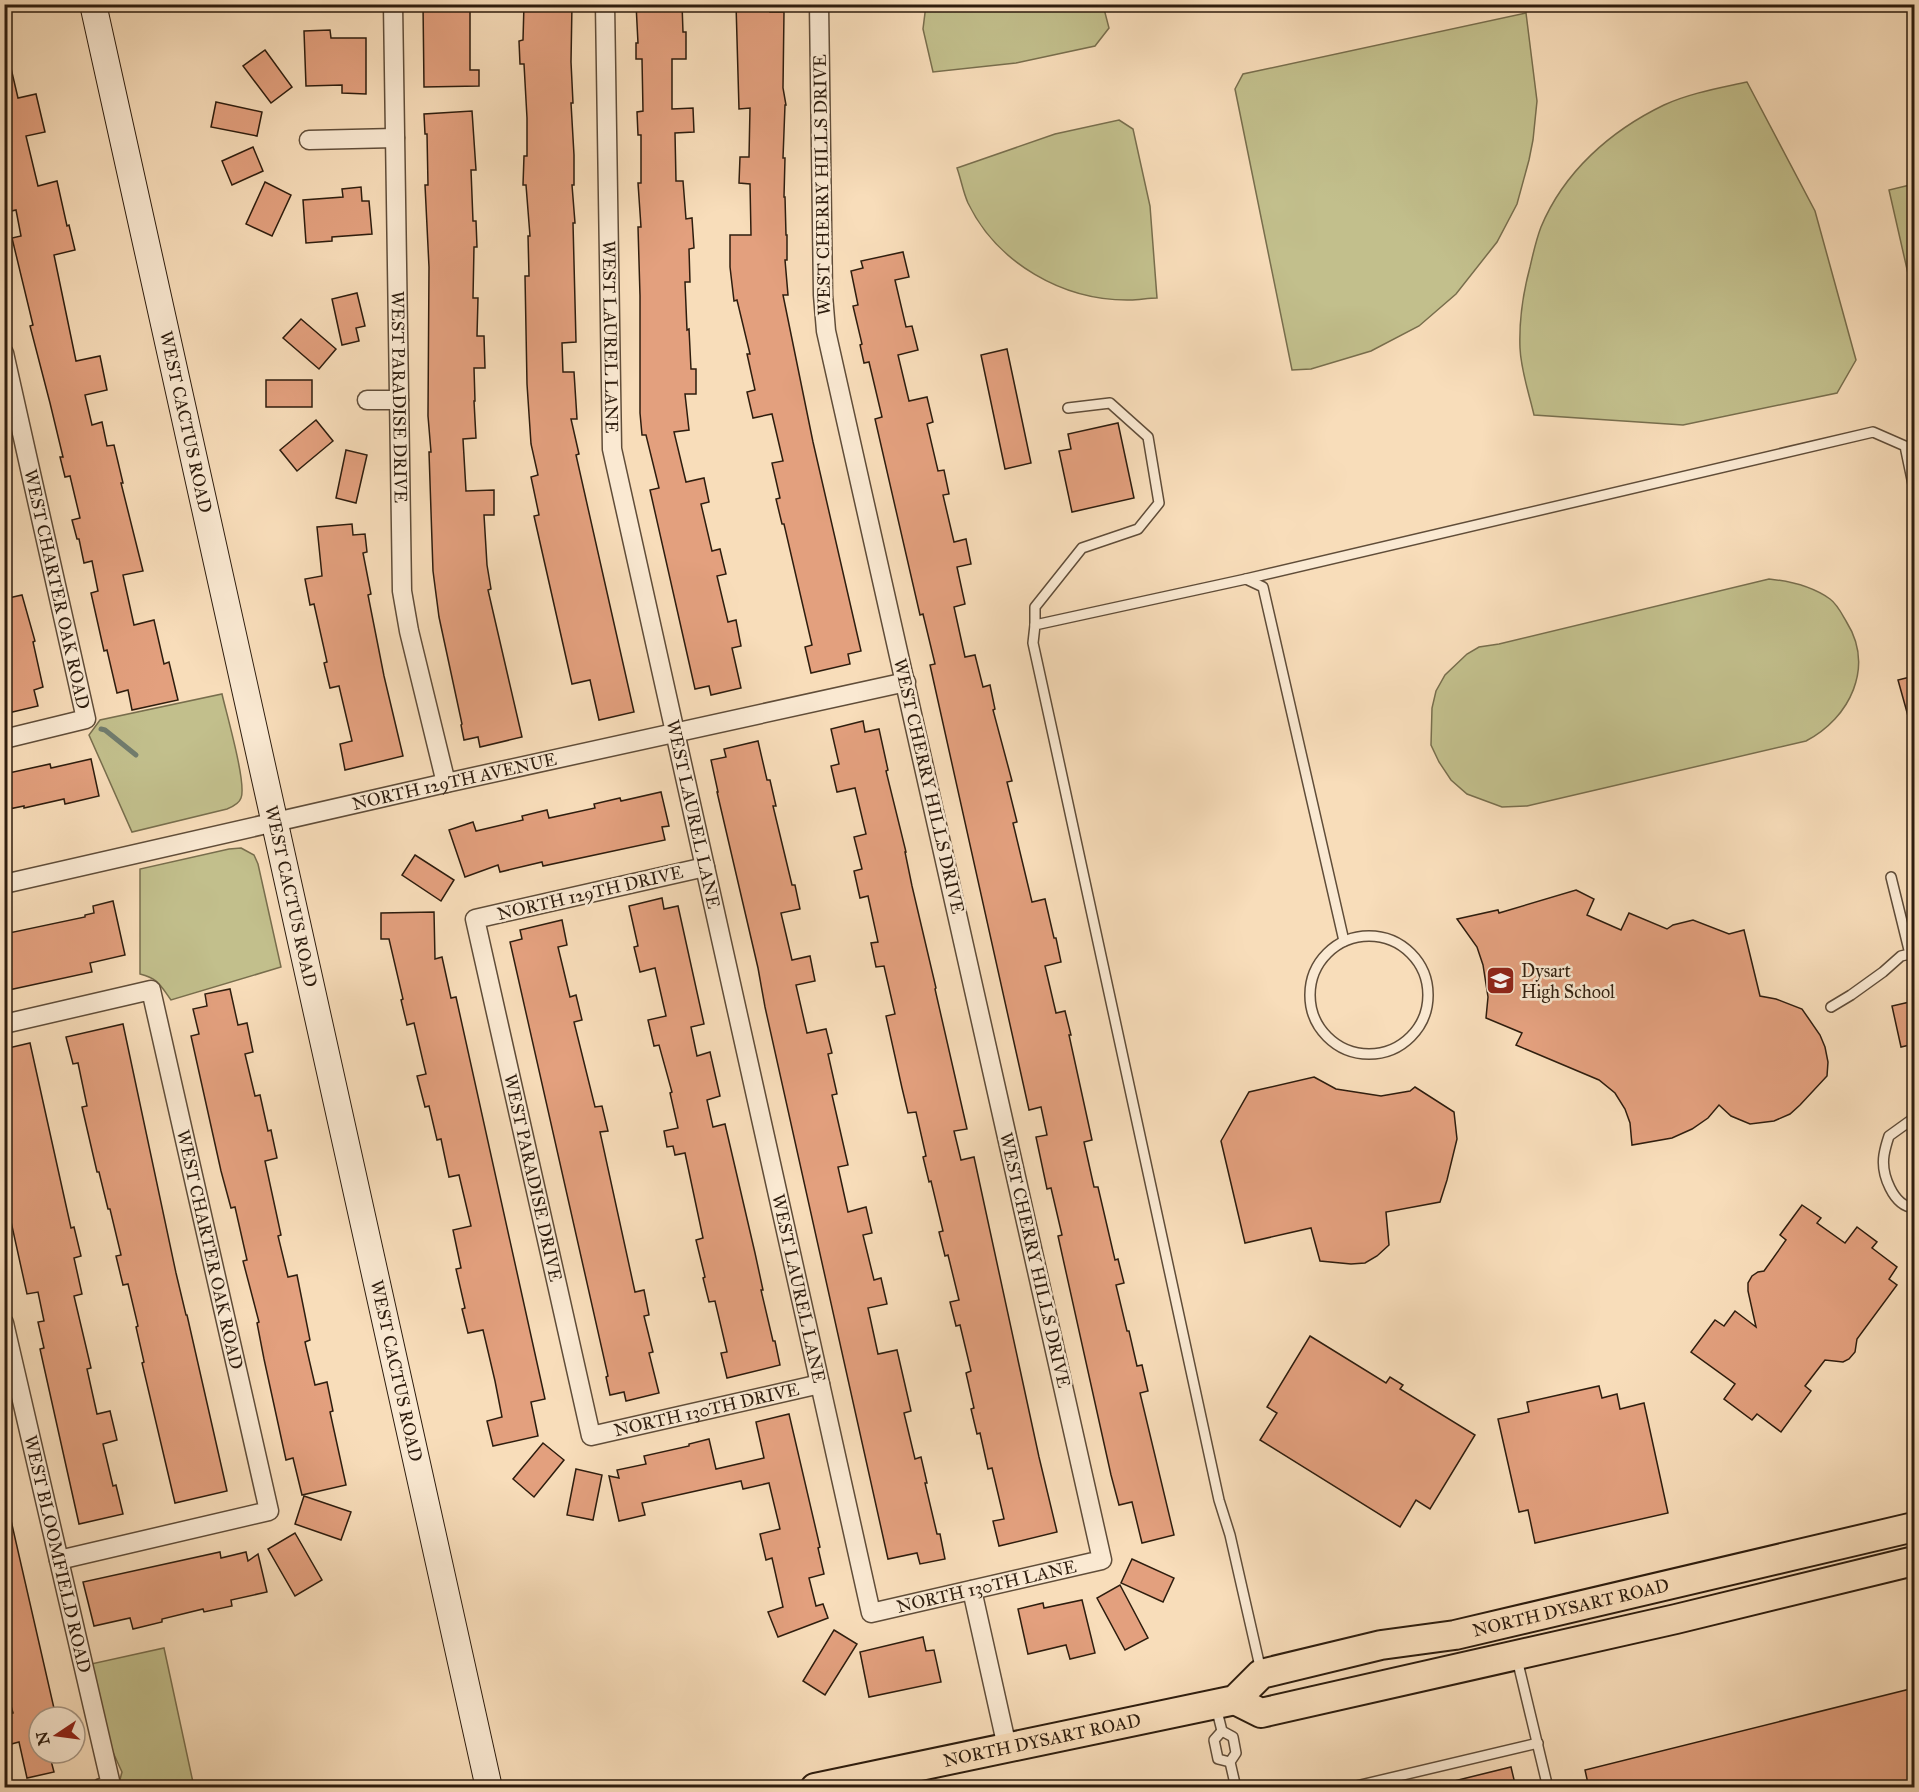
<svg xmlns="http://www.w3.org/2000/svg" width="1919" height="1792" font-family="'IM FELL Great Primer',serif">
  <rect width="100%" height="100%" fill="#f8ddba"/>
  <filter id="stains"><feTurbulence type="fractalNoise" baseFrequency=".00333" numOctaves="4"/><feColorMatrix values="0 0 0 0 .2 0 0 0 0 .09 0 0 0 0 .02 0 0 0 .5 -.17"/></filter>
  <radialGradient id="worn" r=".72"><stop offset=".6" stop-color="#630" stop-opacity="0"/><stop offset="1" stop-color="#630" stop-opacity=".3"/></radialGradient>
  <!-- green -->
  <g fill="#c2bf8c" stroke="#786e4d" stroke-width="1.5">
    <path d="M926 5H1103L1109 28 1095 46 1016 63 933 72 923 29Z"/>
    <path d="M1526 13 1537 101 1533 140 1529 160 1517 204 1497 242 1456 294 1419 326 1371 351 1311 369 1292 370 1235 89 1243 74Z"/>
    <path d="M1747 82 1815 211 1856 360 1837 393 1683 425 1534 415C1529 393 1521 371 1520 348 1519 321 1523 293 1530 267 1533 254 1536 240 1541 227 1564 172 1610 131 1664 105 1690 93 1720 88 1747 82Z"/>
    <path d="M1119 120 1133 129 1150 206 1157 298C1148 298 1139 300 1130 300 1063 301 997 263 968 203 963 192 961 179 957 168L1055 134Z"/>
    <path d="M1914 184V300L1889 190Z"/>
    <path d="M1769 579C1789 581 1813 587 1830 599 1837 604 1842 614 1846 621 1875 667 1850 718 1806 741L1527 806 1502 807 1467 794 1451 780 1439 762 1431 745 1432 708 1436 691 1445 675 1467 654 1479 647 1499 644Z"/>
    <path d="M222 694C226 712 247 784 241 798 239 804 232 807 227 809L132 832 89 735 100 720Z"/>
    <path d="M241 848 254 855 258 864 281 967 171 1000C160 985 159 979 140 974V869L229 849Z"/>
    <path d="M164 1648 194 1787H118L122 1772 105 1735 91 1664Z"/>
  </g>
  <g fill="none" stroke-linecap="round" stroke-linejoin="round">
    <!-- stream -->
    <path stroke="#717c6d" stroke-width="5" d="M101 729 105 730 136 755"/>
  </g>
  <!-- building -->
  <g fill="#e3a07e" stroke="#2e1d0e" stroke-width="1.5">
    <path d="M423 4H470V70H479V86L424 87Z"/>
    <path d="M524 4H572L571 62 573 103H571L574 155V185H572L575 223H573L576 342 562 343 563 372H574L577 419H571L579 454 576 455 634 712 599 720 590 680 572 684 534 516 539 515 531 477 538 475 531 444 527 384 525 276H529L528 236H530L526 185H523L524 156H527V118L524 64H520L519 41 523 40Z"/>
    <path d="M636 4H682L683 32H686V59H672V109L693 108 694 132 675 133 676 181H683L686 219 692 218 694 248 689 249 690 282H685L687 330 689 329 691 369H696V394H685L689 430 674 432 686 482 704 478 709 502 701 504 712 551 720 549 726 574 717 576 728 622 736 620 741 646 732 648 741 688 711 695 709 686 695 689 650 490 659 488 646 435H642L640 413V296L638 227H641L638 183H641V135H638L637 112 643 111 642 59H636V43H638Z"/>
    <path d="M736 4H770V12H784L783 88 786 105H785L783 158H785L784 197H785L786 235H787V260H785L788 295H783L813 442 861 651 848 654 850 664 811 673 805 647 812 645 784 524H782L776 499 780 498 772 463 783 461 772 414 753 418 747 392 755 390 747 354H750L737 300 734 301 730 267V235H751L750 184 739 183 740 157H749L750 108 739 109Z"/>
    <path d="M330 30 331 38H366V94L342 93V85L306 86 304 31Z"/>
    <path d="M265 50 292 87 271 103 243 66Z"/>
    <path d="M10 64 18 98 36 94 45 132 26 136 38 186 57 181 67 226 69 225 75 250 54 255 76 361 100 356 107 390 85 395 92 425 102 422 107 446 114 445 123 483H121L143 571 123 575 134 625 154 620 164 664 169 662 178 700 132 710 128 690 117 693 107 650 104 651 91 593 98 591 92 561 84 563 79 539H77L72 520 80 518 70 476 65 477 60 457H63L50 403 30 326 33 325 12 238 21 236 16 210 7 212 4 201V65Z"/>
    <path d="M216 102 262 112 257 136 211 127Z"/>
    <path d="M472 111 476 170H471L473 221H476L477 247H474L473 298H478L477 336H484L485 368H474L475 401H474L476 438 463 439 466 491 494 490V515H484L487 565 491 589 488 590 522 737 480 747 478 737 464 740 461 725 462 724 439 617 433 571 429 452H431L428 416 429 267 425 185H428L427 134H425L424 114Z"/>
    <path d="M253 147 263 171 232 185 222 161Z"/>
    <path d="M265 182 291 195 272 236 246 224Z"/>
    <path d="M361 187 362 201H369L372 234 332 237V241L306 243 303 200 343 197 342 189Z"/>
    <path d="M903 252 909 277 895 280 906 327 912 326 918 350 898 355 909 401 927 397 933 422 927 424 938 471 944 470 949 494 943 495 954 542 966 539 971 564 957 567 965 604 954 607 965 657 975 655 983 687 990 685 995 709 993 710 1012 781 1007 782 1017 822 1013 823 1032 902 1045 899 1054 938H1056L1061 962 1045 966 1056 1013 1065 1011 1071 1035H1069L1092 1140 1084 1142 1094 1187H1098L1115 1260 1118 1259 1124 1283 1116 1285 1127 1331H1129L1137 1366 1142 1365 1148 1391 1140 1393 1174 1535 1142 1543 1132 1502 1119 1505 1111 1475 1058 1236 1062 1235 1051 1188 1047 1189 1036 1137 1047 1135 1041 1107 1029 1110 930 665 935 664 923 614 920 615 875 419 882 417 869 362 864 363 860 345 862 344 853 306 858 305 851 271 863 268 861 261Z"/>
    <path d="M357 293 365 326 356 328 359 341 342 345 332 299Z"/>
    <path d="M301 319 336 349 319 369 283 338Z"/>
    <path d="M1007 349 1031 463 1005 469 981 355Z"/>
    <rect x="266" y="380" width="46" height="27"/>
    <path d="M316 420 333 441 297 471 280 450Z"/>
    <path d="M1118 423 1134 498 1072 512 1059 451 1071 449 1068 434Z"/>
    <path d="M346 450 367 455 356 503 336 498Z"/>
    <path d="M352 524 353 535 365 534 367 552 363 553 371 594 368 595 384 676 403 756 345 770 340 744 352 741 339 686 330 688 324 663 327 662 314 604 310 605 305 579 322 576 317 527Z"/>
    <path d="M22 595 35 641 33 642 43 687 34 690 38 706 4 714V599Z"/>
    <path d="M1914 676V722L1910 723 1898 680Z"/>
    <path d="M863 721 865 732 879 729 888 770 886 771 906 852H905L912 886 936 988 935 989 967 1129 954 1131 961 1160 974 1157 1039 1457 1057 1532 999 1546 993 1521 1004 1519 992 1468 988 1469 980 1433 977 1434 971 1409 974 1408 966 1373 971 1371 960 1325 956 1326 950 1302 959 1300 948 1255 945 1256 939 1232 943 1231 931 1181 929 1182 923 1157 926 1156 916 1112 908 1113 902 1088 886 1016 895 1014 884 966 876 967 871 943 878 942 868 896 860 898 854 871 862 869 854 837 866 834 855 788 837 792 831 766 839 764 831 729Z"/>
    <path d="M758 741 767 780H770L776 806H773L786 860 792 885H795L800 909 781 913 792 960 810 956 815 981 796 985 807 1033 826 1029 832 1053 828 1054 837 1094 832 1095 848 1165 838 1167 848 1212 866 1207 872 1233 863 1235 874 1280 881 1278 887 1304 868 1308 878 1354 897 1350 911 1411 904 1413 915 1459 921 1457 927 1483H925L937 1534H940L945 1559 920 1564 917 1553 888 1559 765 1007 758 968 717 792H718L711 760 726 757 724 749Z"/>
    <path d="M91 759 99 796 65 804 64 799 24 808V806L4 810V774L50 764 51 768Z"/>
    <path d="M661 792 669 826 662 827 665 840 543 866 542 862 500 872 498 865 465 877 449 830 473 822 476 831 523 820 522 816 547 810 549 818 595 808 594 804 620 798 621 801Z"/>
    <path d="M415 855 454 880 441 901 402 875Z"/>
    <path d="M1576 890 1594 899 1587 915 1621 930 1629 913 1667 929 1673 925 1693 920 1729 934 1744 930 1760 996 1776 999 1802 1009 1820 1035 1825 1047 1828 1062 1827 1076 1800 1105 1790 1114 1774 1121 1750 1124 1731 1116 1719 1105 1708 1118 1692 1129 1672 1138 1632 1145 1630 1123 1625 1109 1615 1093 1599 1080 1516 1045 1522 1033 1486 1018 1488 997 1483 965 1477 947 1457 919 1498 910 1499 913Z"/>
    <path d="M662 898 664 909 678 906 704 1024 691 1027 697 1056 710 1052 720 1096 707 1100 713 1127 725 1124 755 1253 763 1290H761L773 1341H775L780 1365 727 1378 721 1353 727 1352 715 1301 709 1302 703 1278 705 1277 696 1240 703 1238 685 1153 675 1155 673 1146 667 1147 664 1131 678 1128 670 1093 672 1092 659 1045 654 1046 648 1020 666 1016 655 968 640 972 634 947 638 946 629 906Z"/>
    <path d="M113 901 125 955 90 963 92 972 4 991V934L85 917V915L94 913 93 906Z"/>
    <path d="M434 912 435 959 442 957 451 998 456 997 545 1399 531 1402 538 1436 493 1446 487 1421 502 1417 495 1381 483 1330 468 1333 462 1309 465 1308 456 1269 461 1268 453 1230 471 1226 459 1175 449 1177 441 1139 437 1140 429 1106 425 1107 417 1076 426 1074 414 1023 407 1025 401 1000 403 999 389 939H381V913Z"/>
    <path d="M562 920 567 945 558 947 570 997 576 995 582 1020 574 1022 595 1107 602 1106 608 1131 600 1132 635 1292 644 1290 649 1315 644 1316 653 1352 649 1353 659 1393 626 1401 624 1392 610 1395 606 1377 608 1376 510 942 522 939 520 930Z"/>
    <path d="M230 989 238 1025 247 1023 253 1052 245 1054 255 1096 260 1095 268 1131 271 1130 277 1158 265 1161 281 1235 278 1236 288 1277 297 1275 310 1340 305 1342 315 1385 327 1382 333 1411 330 1412 346 1485 302 1495 293 1458 286 1460 264 1359 257 1323 259 1322 243 1261 247 1260 235 1207 231 1208 221 1171 191 1036 199 1034 193 1009 207 1006 205 994Z"/>
    <path d="M1914 1001V1044L1901 1047 1892 1006Z"/>
    <path d="M123 1024 176 1273 186 1315H187L227 1491 175 1503 142 1363 144 1362 136 1327 138 1326 128 1284 123 1285 116 1256 121 1255 110 1209H108L99 1172H97L82 1107 87 1106 78 1063 73 1064 66 1037Z"/>
    <path d="M30 1043 71 1228 74 1227 81 1256 74 1258 82 1294 74 1296 91 1368 87 1369 97 1414 110 1411 117 1440 103 1444 113 1486 116 1485 123 1514 79 1524 40 1349 44 1348 38 1322 44 1321 38 1292 27 1294 4 1190V1049Z"/>
    <path d="M1314 1077 1336 1089 1381 1096 1410 1091 1415 1087 1454 1112 1457 1139 1447 1180 1440 1202 1386 1212 1389 1245 1377 1256 1365 1263 1351 1264 1320 1261 1311 1228 1245 1243 1221 1141 1249 1092Z"/>
    <path d="M1802 1205 1821 1218 1817 1223 1845 1243 1857 1227 1877 1242 1872 1248 1897 1267 1889 1279 1897 1285 1857 1339 1855 1352 1849 1359 1843 1362 1825 1360 1805 1386 1811 1391 1781 1432 1757 1414 1752 1420 1724 1399 1735 1384 1691 1352 1715 1320 1724 1326 1735 1311 1756 1327 1748 1291V1283L1752 1276 1758 1272 1764 1271 1786 1240 1780 1235Z"/>
    <path d="M1310 1336 1386 1383 1390 1377 1403 1385 1400 1389 1475 1435 1430 1509 1416 1500 1400 1527 1260 1440 1277 1413 1267 1407Z"/>
    <path d="M1599 1386 1602 1398 1617 1394 1620 1409 1644 1403 1668 1513 1535 1543 1528 1510 1519 1512 1498 1419 1529 1412 1527 1402Z"/>
    <path d="M789 1414 820 1547 818 1548 824 1574 809 1578 816 1606 823 1604 828 1618 778 1637 768 1612 783 1607 772 1558 766 1560 760 1534 780 1529 769 1483 743 1489 741 1481 642 1503 645 1515 619 1521 609 1476 619 1478 617 1470 646 1464 644 1456 689 1446V1444L709 1439 716 1469 764 1458 756 1422Z"/>
    <path d="M543 1443 564 1460 534 1497 513 1479Z"/>
    <path d="M576 1469 602 1475 593 1520 567 1515Z"/>
    <path d="M304 1496 351 1512 341 1540 295 1524Z"/>
    <path d="M10 1516 56 1717H39V1753H49L54 1772 27 1778 19 1742 4 1746V1715L13 1713 4 1681V1517Z"/>
    <path d="M295 1533 322 1580 295 1596 268 1549Z"/>
    <path d="M220 1552 221 1558 246 1552 248 1561 258 1554 267 1592 231 1600 232 1606 204 1612 203 1609 162 1619V1622L133 1629 130 1618 94 1626 83 1582Z"/>
    <path d="M1132 1559 1174 1578 1163 1602 1121 1583Z"/>
    <path d="M1120 1585 1148 1638 1125 1650 1097 1598Z"/>
    <path d="M1082 1600 1095 1653 1070 1659 1066 1645 1028 1654 1018 1609 1043 1603 1044 1608Z"/>
    <path d="M834 1630 857 1644 825 1695 803 1681Z"/>
    <path d="M923 1637 926 1651 934 1650 941 1682 869 1697 860 1652Z"/>
    <path d="M1914 1688V1788H1589L1585 1770Z"/>
    <path d="M1511 1767 1516 1788H1451L1450 1782Z"/>
  </g>
  <g fill="none" stroke-linecap="round" stroke-linejoin="round">
    <defs>
      <g id="lane">
        <path d="M1246 579 1873 432 1905 446 1914 489"/>
        <path d="M1035 625V607L1082 548 1138 529 1159 503 1148 437 1110 403 1068 408"/>
        <path d="M1891 877 1910 954"/>
        <circle cx="1369" cy="995" r="59"/>
        <path d="M1831 1007 1851 995 1883 972 1901 956 1914 953"/>
        <path d="M1914 1118 1889 1136C1887 1142 1885 1149 1884 1155 1881 1174 1893 1206 1914 1208"/>
        <path d="M1517 1659 1548 1788"/>
        <path d="M1261 1671 1230 1535 1219 1500 1054 739 1033 643 1035 625 1246 579 1263 587 1344 941"/>
        <path d="M1216 1707 1222 1731 1233 1737 1236 1753 1230 1762 1236 1788"/>
        <path d="M1222 1731 1214 1740 1218 1759 1230 1762"/>
        <path d="M1348 1788 1538 1743"/>
      </g>
      <g id="street">
        <path id="s1" d="M393 4 402 591 409 631 446 783"/>
        <path id="s2" d="M605 4 612 449 871 1613 1102 1560 826 331 823 295 819 4"/>
        <path d="M309 140 395 138"/>
        <path id="s3" d="M4 353 86 719 4 739"/>
        <path d="M367 400H399"/>
        <path id="s4" d="M705 867 475 919 591 1436 820 1384"/>
        <path id="s5" d="M4 884 446 783 906 682"/>
        <path id="s6" d="M4 1024 151 990 269 1511 59 1560"/>
        <path id="s7" d="M4 1323 111 1785 101 1788"/>
        <path d="M972 1590 1007 1747"/>
      </g>
      <g id="secondary">
        <path id="s8" d="M93 4 489 1788"/>
      </g>
      <g id="primary">
        <path d="M1235 1700 1261 1713 1676 1619 1914 1561"/>
        <path id="s9" d="M815 1788 1235 1700 1261 1674 1381 1645 1455 1635 1914 1527"/>
      </g>
    </defs>
    <!-- lane casing -->
    <use href="#lane" stroke="#604d39" stroke-width="12"/>
    <!-- street casing -->
    <use href="#street" stroke="#604d39" stroke-width="21"/>
    <!-- secondary casing -->
    <use href="#secondary" stroke="#2e1d0e" stroke-width="28"/>
    <!-- primary casing -->
    <use href="#primary" stroke="#2e1d0e" stroke-width="32"/>
    <!-- lane -->
    <use href="#lane" stroke="#fae9d2" stroke-width="9"/>
    <!-- street -->
    <use href="#street" stroke="#fae9d2" stroke-width="18"/>
    <!-- secondary -->
    <use href="#secondary" stroke="#fae9d2" stroke-width="26"/>
    <!-- primary -->
    <use href="#primary" stroke="#f8ddba" stroke-width="28"/>
  </g>
  <!-- icons -->
  <defs>
    <symbol id="school-square" viewBox="-11 -11 22 22"><rect x="-9" y="-9" width="18" height="18" rx="4" fill="#8f2418" stroke="#fae9d2"/><path d="M0-5L7-2L0 1L-7-2ZM-4 1L0 2.5L4 1V4Q0 6-4 4Z" fill="#fff"/></symbol>
  </defs>
  <g fill-rule="evenodd">
    <use href="#school-square" x="1484" y="964" width="33" height="33"/>
  </g>
  <g text-anchor="middle" stroke-width="5" stroke-linejoin="round" paint-order="stroke">
    <!-- street labels -->
    <g font-size="18" fill="#2e1d0e" stroke="#fae9d2">
      <text transform="translate(822 185) rotate(-91)" y="6">WEST CHERRY HILLS DRIVE</text>
      <text dy="6" stroke="none"><textPath href="#s2" startOffset="333">WEST LAUREL LANE</textPath></text>
      <text dy="6" stroke="none"><textPath href="#s1" startOffset="393">WEST PARADISE DRIVE</textPath></text>
      <text dy="6" stroke="none"><textPath href="#s8" startOffset="428">WEST CACTUS ROAD</textPath></text>
      <text dy="6" stroke="none"><textPath href="#s3" startOffset="242">WEST CHARTER OAK ROAD</textPath></text>
      <text dy="6" stroke="none"><textPath href="#s5" startOffset="462">NORTH 129TH AVENUE</textPath></text>
      <text transform="translate(929 786) rotate(77)" y="6">WEST CHERRY HILLS DRIVE</text>
      <text dy="6" stroke="none"><textPath href="#s2" startOffset="819">WEST LAUREL LANE</textPath></text>
      <text transform="translate(590 893) rotate(-13)" y="6">NORTH 129TH DRIVE</text>
      <text dy="6" stroke="none"><textPath href="#s8" startOffset="914">WEST CACTUS ROAD</textPath></text>
      <text dy="6" stroke="none"><textPath href="#s4" startOffset="501">WEST PARADISE DRIVE</textPath></text>
      <text dy="6" stroke="none"><textPath href="#s6" startOffset="417">WEST CHARTER OAK ROAD</textPath></text>
      <text transform="translate(1035 1260) rotate(77)" y="6">WEST CHERRY HILLS DRIVE</text>
      <text dy="6" stroke="none"><textPath href="#s2" startOffset="1305">WEST LAUREL LANE</textPath></text>
      <text dy="6" stroke="none"><textPath href="#s8" startOffset="1400">WEST CACTUS ROAD</textPath></text>
      <text dy="6" stroke="none"><textPath href="#s4" startOffset="884">NORTH 130TH DRIVE</textPath></text>
      <text dy="6" stroke="none"><textPath href="#s7" startOffset="237">WEST BLOOMFIELD ROAD</textPath></text>
      <text dy="6" stroke="none"><textPath href="#s2" startOffset="1756">NORTH 130TH LANE</textPath></text>
      <text dy="6" stroke="none"><textPath href="#s9" startOffset="783">NORTH DYSART ROAD</textPath></text>
      <text dy="6" stroke="none"><textPath href="#s9" startOffset="232">NORTH DYSART ROAD</textPath></text>
    </g>
    <!-- poi labels -->
    <g font-size="18" fill="#2e1d0e" stroke="#fae9d2" text-anchor="start">
      <text x="1521" y="977">Dysart<tspan x="1521" dy="21">High School</tspan></text>
    </g>
  </g>
  <!-- margin -->
  <rect width="1919" height="1792" fill="none" stroke="#f8ddba" stroke-width="24"/>
  <rect x="6" y="6" width="1907" height="1780" fill="none" stroke="#2e1d0e" stroke-width="3"/>
  <rect x="12" y="12" width="1895" height="1768" fill="none" stroke="#2e1d0e" stroke-width="1.5"/>
  <!-- north arrow -->
  <g transform="translate(57 1735) rotate(257)"><circle r="28" fill="#fae9d2" stroke="#a89784" stroke-width="1.5"/>
  <path d="M0-4.5L10 22L0 15L-10 22Z" fill="#8f2418"/>
  <text y="-9" font-size="16" font-weight="bold" text-anchor="middle" fill="#2e1d0e">N</text>
  </g>
  <rect width="100%" height="100%" filter="url(#stains)"/>
  <rect width="100%" height="100%" fill="url(#worn)"/>
</svg>
